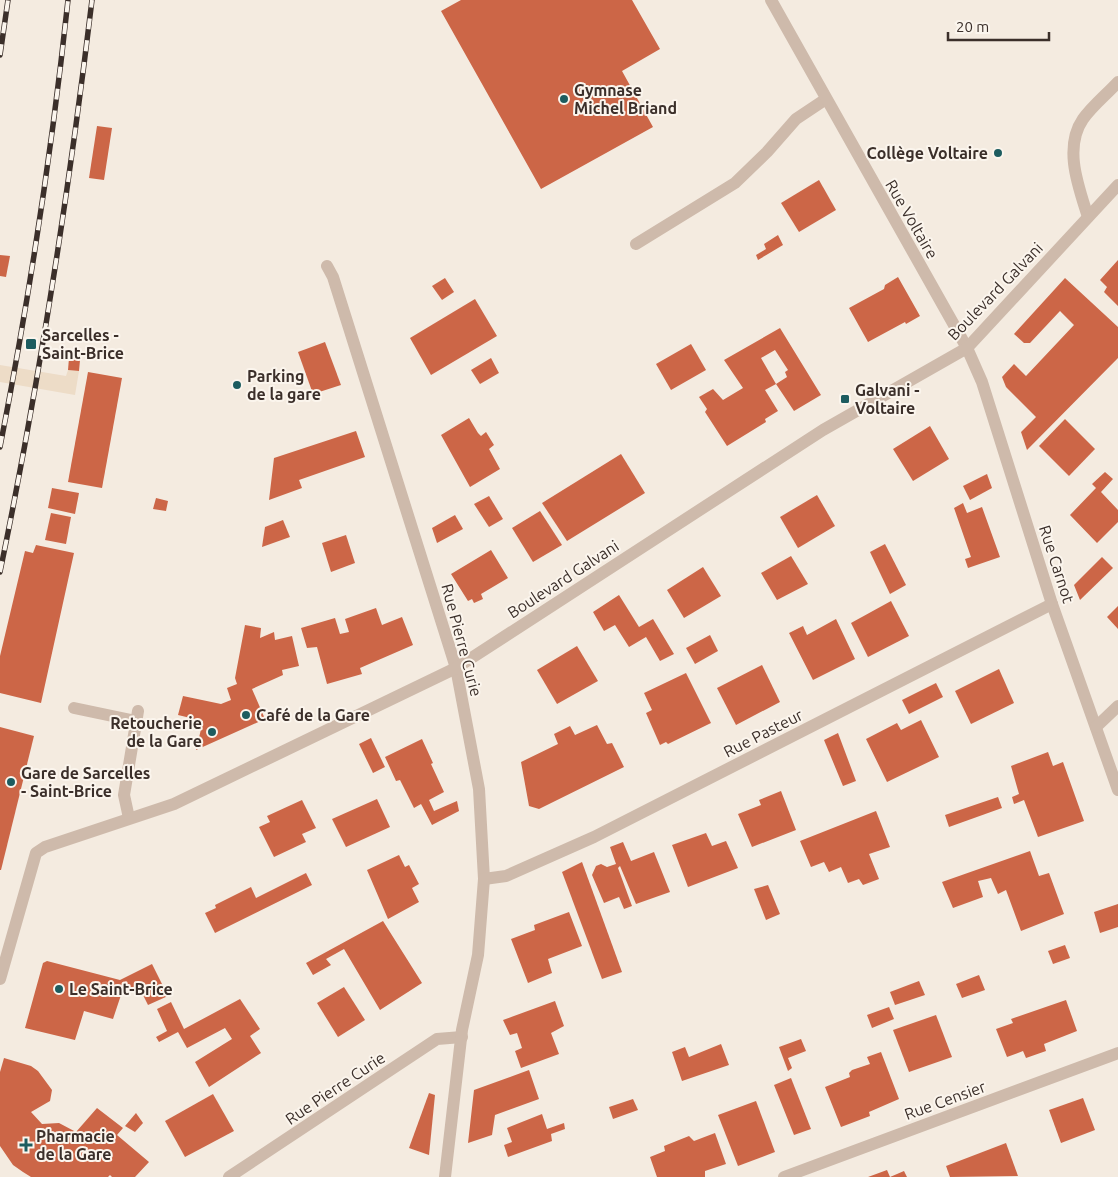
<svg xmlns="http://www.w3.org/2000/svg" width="1118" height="1177" font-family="Ubuntu,sans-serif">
  <rect width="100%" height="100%" fill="#f4ebe0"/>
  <!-- plaza -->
  <path fill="#eddcc7" d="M0 365 66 376 68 370 79 371 75 395 0 382Z"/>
  <!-- building -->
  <g fill="#cc6647">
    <path d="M461 0H632L660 49 622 71 653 127 541 189 441 11Z"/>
    <path d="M97 126 112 128 104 180 89 178Z"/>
    <path d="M819 180 836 210 799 232 781 203Z"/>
    <path d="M778 235 783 245 758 260 756 255 766 249 764 244Z"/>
    <path d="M0 255 10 256 6 277 0 276Z"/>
    <path d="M1118 260V306L1104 292 1107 287 1100 280Z"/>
    <path d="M898 277 920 316 906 324 905 322 868 342 849 308 884 289 885 285Z"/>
    <path d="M445 278 454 292 442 300 432 286Z"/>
    <path d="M1065 278 1118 327V358L1027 450 1021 432 1036 417 1006 387 1002 377 1014 364 1026 376 1074 325 1060 311 1030 343H1024L1014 334Z"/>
    <path d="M475 299 497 336 431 375 410 338Z"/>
    <path d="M780 328 821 395 794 411 776 384 787 377 785 372 788 370 775 350 761 358 776 384 765 390 778 411 765 419 766 422 727 446 705 412 707 409 699 397 713 389 723 400 743 388 724 360Z"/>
    <path d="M325 342 341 385 313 394 298 352Z"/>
    <path d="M691 344 706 370 671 390 656 364Z"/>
    <path d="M69 358 80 360 79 371 68 370Z"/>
    <path d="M491 358 499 373 480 384 471 370Z"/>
    <path d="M88 372 122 378 102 488 68 482Z"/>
    <path d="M469 418 478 433 481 436 486 432 494 445 489 449 500 469 470 487 441 435Z"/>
    <path d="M1065 419 1095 449 1069 476 1039 446Z"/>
    <path d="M930 426 949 459 913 481 893 449Z"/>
    <path d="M356 431 365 457 299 480 302 488 269 500 274 458Z"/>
    <path d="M621 454 645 493 567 541 542 503Z"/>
    <path d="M1105 472 1113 479 1101 492 1118 510V522L1097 543 1070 515 1096 488 1092 484Z"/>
    <path d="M987 474 992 488 970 500 963 486Z"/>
    <path d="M52 488 79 493 75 514 48 508Z"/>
    <path d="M817 495 835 526 798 548 780 517Z"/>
    <path d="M489 496 503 519 489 527 474 504Z"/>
    <path d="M156 498 168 501 166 511 153 509Z"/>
    <path d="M963 503 967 513 982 507 1000 557 968 568 965 559 971 557 954 508Z"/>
    <path d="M540 511 562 545 533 562 512 528Z"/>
    <path d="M51 513 71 517 66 544 45 540Z"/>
    <path d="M455 515 463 529 437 543 432 528Z"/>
    <path d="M283 520 290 537 262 547 265 527Z"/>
    <path d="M346 535 355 563 331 572 322 543Z"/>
    <path d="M885 544 906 585 890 594 870 552Z"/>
    <path d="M36 545 74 553 41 703 0 693V656L25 551 33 553Z"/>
    <path d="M491 550 508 578 481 594 483 599 474 603 472 599 468 601 451 574Z"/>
    <path d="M791 556 808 584 777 600 761 573Z"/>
    <path d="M1102 557 1113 568 1080 600 1074 585Z"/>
    <path d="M703 567 721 596 684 618 667 590Z"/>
    <path d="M619 595 639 627 653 619 674 654 660 661 646 637 629 647 615 625 604 631 593 612Z"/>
    <path d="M891 601 909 636 868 657 851 623Z"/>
    <path d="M1118 606V629L1107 617Z"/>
    <path d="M376 608 382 625 402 617 413 645 360 668 362 674 327 684 317 647 307 648 301 628 335 618 340 634 349 632 345 619Z"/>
    <path d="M836 619 855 659 813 680 789 633 803 626 807 635Z"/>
    <path d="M245 625 261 628 260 638 274 632 275 640 292 636 299 666 282 670 283 675 252 689 265 719 196 750 203 721 178 715 183 696 221 704 231 700 227 688 237 684 235 678Z"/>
    <path d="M710 635 718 651 695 664 686 648Z"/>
    <path d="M577 646 598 681 557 704 537 670Z"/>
    <path d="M762 665 780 702 736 725 717 688Z"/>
    <path d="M999 669 1014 703 971 724 955 691Z"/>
    <path d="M686 673 711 723 668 744 666 742 660 745 646 713 652 710 644 693Z"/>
    <path d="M936 683 943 697 909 714 902 700Z"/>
    <path d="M921 720 939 757 887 782 866 739 897 723 901 730Z"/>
    <path d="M597 725 607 744 612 743 624 767 539 809 529 806 521 762 558 744 554 734 570 726 575 735Z"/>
    <path d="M0 727 34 736 1 870H0Z"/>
    <path d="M838 733 856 781 843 786 824 740Z"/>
    <path d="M371 738 385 767 373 773 359 744Z"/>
    <path d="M422 739 433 763 431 764 444 792 429 800 434 811 457 801 459 811 432 825 421 804 414 808 400 780 396 781 385 757Z"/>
    <path d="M1048 752 1053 766 1063 762 1084 821 1038 837 1024 800 1014 804 1012 797 1019 794 1011 766Z"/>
    <path d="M781 791 796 830 752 847 738 814 761 805 759 800Z"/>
    <path d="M998 797 1002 808 949 827 945 815Z"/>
    <path d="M377 799 390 827 346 847 332 819Z"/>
    <path d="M302 800 316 828 302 834 306 842 274 857 259 827 270 822 267 816Z"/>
    <path d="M876 811 890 847 869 854 879 879 863 885 859 879 848 883 841 867 829 872 824 862 811 867 800 841Z"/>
    <path d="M706 833 712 846 726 841 738 868 688 887 672 845Z"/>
    <path d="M623 842 631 861 654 852 670 892 636 904 620 866 618 868 632 906 624 909 619 897 604 903 592 875 596 866 601 864 607 867 616 864 610 847Z"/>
    <path d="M1030 851 1039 876 1049 873 1064 914 1021 931 1006 890 998 894 991 878 978 881 983 897 953 908 942 882Z"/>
    <path d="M399 855 405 867 409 865 419 884 412 888 419 902 388 919 367 870Z"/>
    <path d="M582 862 622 972 602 979 562 872Z"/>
    <path d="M306 873 312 885 215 933 205 913 216 908 215 905 251 887 256 898Z"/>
    <path d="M768 885 780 914 766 920 754 889Z"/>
    <path d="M1118 904V927L1100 933 1094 912Z"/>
    <path d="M569 912 582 946 548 959 552 973 528 983 511 939 535 930 534 925Z"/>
    <path d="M383 921 422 983 380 1010 344 949 326 959 331 965 313 975 306 963Z"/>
    <path d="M1065 945 1070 958 1053 964 1048 951Z"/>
    <path d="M47 961 120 980 152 964 168 996 148 1005 138 985 122 992 113 1019 84 1011 75 1040 25 1028 43 963Z"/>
    <path d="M979 975 985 990 962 998 956 984Z"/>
    <path d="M919 981 925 995 895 1005 890 992Z"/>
    <path d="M344 987 365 1020 338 1037 317 1003Z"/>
    <path d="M240 999 260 1029 250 1036 261 1053 209 1087 195 1062 232 1039 225 1028 187 1048 178 1032 159 1042 156 1037 167 1031 157 1009 171 1002 184 1029Z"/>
    <path d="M1066 1000 1077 1031 1044 1044 1046 1051 1026 1058 1023 1051 1007 1057 996 1029 1013 1023 1011 1019Z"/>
    <path d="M555 1001 564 1026 551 1033 559 1054 521 1068 515 1051 522 1048 517 1033 510 1035 503 1020Z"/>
    <path d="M889 1007 894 1019 872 1028 867 1015Z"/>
    <path d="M936 1015 952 1057 909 1072 893 1030Z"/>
    <path d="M801 1039 806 1051 788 1058 792 1068 788 1071 779 1047Z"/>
    <path d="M721 1044 729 1065 682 1081 672 1052 685 1047 689 1057Z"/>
    <path d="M881 1052 899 1099 869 1112 870 1116 841 1127 825 1087 850 1077 849 1073 852 1070 870 1064 867 1057Z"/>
    <path d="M4 1058 31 1066 38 1071 52 1090 50 1101 31 1112 42 1124 59 1123 76 1132 97 1108 123 1128 117 1135 149 1162 135 1177H112L110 1175 108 1177H31L23 1172 13 1165 0 1146V1072Z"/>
    <path d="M529 1070 539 1099 495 1115 492 1135 468 1143 474 1090Z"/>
    <path d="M791 1078 811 1129 794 1135 774 1085Z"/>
    <path d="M429 1093 435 1095 429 1155 409 1148Z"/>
    <path d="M213 1094 234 1131 185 1157 165 1121Z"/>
    <path d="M1083 1098 1095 1130 1061 1143 1049 1110Z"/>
    <path d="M633 1099 638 1110 613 1119 609 1107Z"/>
    <path d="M756 1101 775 1152 738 1166 718 1115Z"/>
    <path d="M136 1113 143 1123 135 1132 125 1126Z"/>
    <path d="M542 1114 547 1129 564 1123 565 1129 551 1134 552 1141 508 1157 504 1145 512 1142 507 1128Z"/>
    <path d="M715 1133 726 1164 705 1171V1177H657L650 1157 665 1151 664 1146 689 1136 694 1141Z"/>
    <path d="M1006 1143 1018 1176 950 1177 946 1166Z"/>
    <path d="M887 1170 890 1177 904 1171 907 1177H868Z"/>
  </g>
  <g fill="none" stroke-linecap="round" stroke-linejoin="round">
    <!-- service -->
    <g stroke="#cebaab" stroke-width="12">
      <path d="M1088 217C1079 188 1063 148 1083 119 1092 106 1107 94 1118 82"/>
      <path d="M636 244 735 183 767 152 796 119 826 99"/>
      <path d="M74 708 136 721"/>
      <path d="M129 818 124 795 138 711"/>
      <path d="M229 1177 437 1039 462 1037"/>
    </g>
    <!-- minor -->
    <g stroke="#cebaab" stroke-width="12">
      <path d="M771 0 967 348 982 382 1052 604 1118 790"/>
      <path d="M327 266 333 277 456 668 479 789 484 879 478 955 462 1030 445 1177"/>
      <path d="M1096 727 1118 706"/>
      <path d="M484 879 506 876 594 837 1052 604"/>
      <path d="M0 979 36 853 45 847 174 804 456 668 823 430 967 348 1118 185"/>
      <path d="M784 1177 1118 1053"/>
    </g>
    <defs>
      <g id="rail">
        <path d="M0 55 8 0"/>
        <path d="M0 447C29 299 52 150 68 0"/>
        <path d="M0 572C39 383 69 192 92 0"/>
      </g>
    </defs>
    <!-- rail casing -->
    <use href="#rail" stroke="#3b2f2a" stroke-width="5.5"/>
    <!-- rail -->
    <use href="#rail" stroke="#fbf5ed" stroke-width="4" stroke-dasharray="11" stroke-linecap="butt"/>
  </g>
  <!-- markers -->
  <g fill="#1d5c5f" stroke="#fbf5ed" stroke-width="2">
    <circle cx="564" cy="99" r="5"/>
    <circle cx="998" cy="153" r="5"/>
    <rect x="25" y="338" width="12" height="12" rx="2.5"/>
    <circle cx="237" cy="385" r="5"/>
    <rect x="840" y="394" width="10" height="10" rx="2.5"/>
    <circle cx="246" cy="715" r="5"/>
    <circle cx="212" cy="732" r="5"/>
    <circle cx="11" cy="782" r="5"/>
    <circle cx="59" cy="989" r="5"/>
    <path d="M23.5 1137.5h5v5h5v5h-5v5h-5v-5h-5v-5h5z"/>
  </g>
  <g text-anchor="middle" stroke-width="4" stroke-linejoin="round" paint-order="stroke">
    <!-- poi labels -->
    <g font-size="16" font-weight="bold" fill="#3b2f2a" stroke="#fbf5ed" text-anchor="start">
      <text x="574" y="96">Gymnase<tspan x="574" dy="18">Michel Briand</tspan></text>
      <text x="988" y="159" text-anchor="end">Collège Voltaire</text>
      <text x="42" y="341">Sarcelles -<tspan x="42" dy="18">Saint-Brice</tspan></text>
      <text x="247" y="382">Parking<tspan x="247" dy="18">de la gare</tspan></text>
      <text x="855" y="396">Galvani -<tspan x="855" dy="18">Voltaire</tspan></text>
      <text x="256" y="721">Café de la Gare</text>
      <text x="202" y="729" text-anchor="end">Retoucherie<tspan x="202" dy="18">de la Gare</tspan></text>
      <text x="21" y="779">Gare de Sarcelles<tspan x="21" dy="18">- Saint-Brice</tspan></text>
      <text x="69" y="995">Le Saint-Brice</text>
      <text x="36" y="1142">Pharmacie<tspan x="36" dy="18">de la Gare</tspan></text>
    </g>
    <!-- street labels -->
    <g font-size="16" fill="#3b2f2a" stroke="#fbf5ed">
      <text transform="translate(912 219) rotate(60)" y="6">Rue Voltaire</text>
      <text transform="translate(995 291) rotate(-46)" y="6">Boulevard Galvani</text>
      <text transform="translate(1057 564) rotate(72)" y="6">Rue Carnot</text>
      <text transform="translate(563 579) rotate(-33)" y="6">Boulevard Galvani</text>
      <text transform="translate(462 640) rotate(75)" y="6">Rue Pierre Curie</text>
      <text transform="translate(763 733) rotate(-27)" y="6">Rue Pasteur</text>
      <text transform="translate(335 1088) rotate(-34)" y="6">Rue Pierre Curie</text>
      <text transform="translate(945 1100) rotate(-20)" y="6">Rue Censier</text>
    </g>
  </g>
  <!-- scale -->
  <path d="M948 32v8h101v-8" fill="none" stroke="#3b2f2a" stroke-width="2.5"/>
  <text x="956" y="32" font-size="15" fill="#3b2f2a" stroke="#fbf5ed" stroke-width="4" paint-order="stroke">20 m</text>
</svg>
